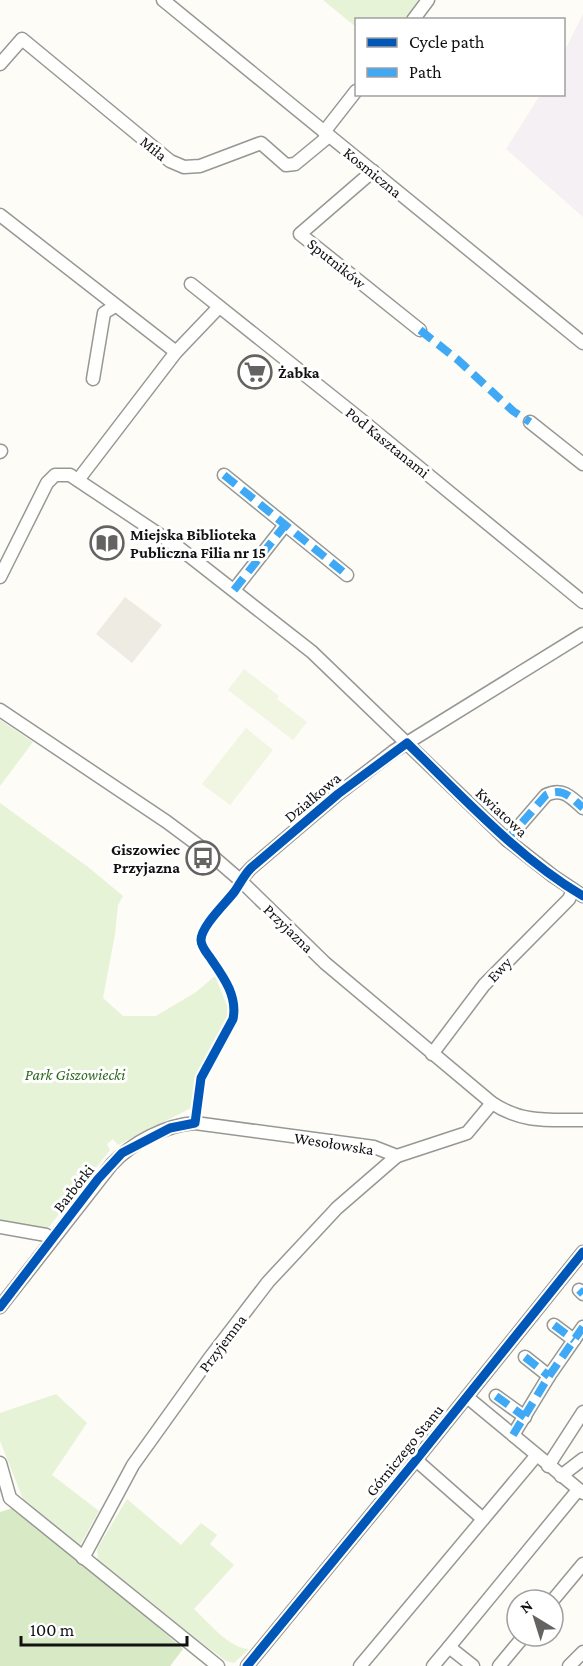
<svg xmlns="http://www.w3.org/2000/svg" width="583" height="1666" font-family="'Crimson Pro',serif">
  <rect width="100%" height="100%" fill="#fdfcf7"/>
  <!-- industrial -->
  <path fill="#f5f0f3" d="M583 14V217L506 149 540 95 564 94V52Z"/>
  <!-- green -->
  <g fill="#e7f3d7">
    <path d="M323 0H419L404 19 356 20V27Z"/>
    <path d="M0 720 33 742 0 786Z"/>
    <path d="M0 803 88 867 123 896 118 905 115 934 103 998 123 1016H156L196 992 215 976 232 1018 200 1073 193 1107 118 1145 113 1139 107 1144 110 1150 49 1227 42 1230 0 1222Z"/>
    <path d="M56 1394 87 1423 52 1475 99 1511 79 1547 25 1504 0 1441V1413Z"/>
    <path d="M127 1499 181 1545 201 1523 217 1535 210 1544 234 1565 194 1609C208 1622 230 1649 249 1649L234 1663 226 1661 193 1637 110 1572 98 1560 97 1549Z"/>
  </g>
  <!-- forest -->
  <path fill="#d8eac5" d="M13 1508 80 1559 183 1649 170 1666H0V1512Z"/>
  <!-- pitch -->
  <g fill="#f0f6e1">
    <path d="M244 669 279 696 277 699 307 722 293 740 228 690Z"/>
    <path d="M246 728 273 750 230 805 202 784Z"/>
  </g>
  <!-- plaza -->
  <path fill="#edebe2" d="M125 597 162 625 132 663 96 634Z"/>
  <g fill="none" stroke-linecap="round" stroke-linejoin="round">
    <defs>
      <g id="minor">
        <path d="M163 0 583 343"/>
        <path d="M413 20 428 0"/>
        <path d="M0 64 22 39 170 161 184 167 200 166 261 143 286 165 295 164 329 136"/>
        <path d="M324 132 356 91"/>
        <path d="M373 171 300 234 420 330"/>
        <path d="M0 215 176 352"/>
        <path d="M191 284 359 418 583 602"/>
        <path d="M93 379 104 313 115 306"/>
        <path d="M530 422 583 464"/>
        <path d="M0 452 1 451"/>
        <path d="M224 475 347 575"/>
        <path d="M78 480 176 352 219 307"/>
        <path d="M0 577 47 483 55 475H70L178 547 312 652 507 840 553 876 583 896"/>
        <path d="M234 590 285 525"/>
        <path d="M0 710 167 822 210 854 240 880 325 963 492 1103C522 1123 548 1120 583 1120"/>
        <path d="M507 840 546 795C562 787 571 797 583 808"/>
        <path d="M240 880 251 868 338 794 394 751 583 634"/>
        <path d="M432 1054 484 985 569 899 573 890"/>
        <path d="M0 1227 46 1235 52 1239"/>
        <path d="M579 1290 583 1294"/>
        <path d="M0 1307 112 1164C132 1143 165 1125 195 1123L374 1147 397 1156 467 1133 492 1103"/>
        <path d="M554 1325 574 1340"/>
        <path d="M525 1357 549 1376"/>
        <path d="M496 1396 525 1417"/>
        <path d="M467 1397 583 1493"/>
        <path d="M513 1435 549 1376 583 1327"/>
        <path d="M416 1460 483 1519"/>
        <path d="M0 1463 10 1498 218 1666"/>
        <path d="M548 1466 583 1412"/>
        <path d="M561 1476 583 1459"/>
        <path d="M83 1558 133 1465 209 1359 268 1282 337 1208 397 1156"/>
        <path d="M553 1600 583 1564"/>
        <path d="M449 1647 578 1490"/>
        <path d="M247 1666 416 1460 583 1252"/>
        <path d="M360 1666 536 1456"/>
        <path d="M433 1666 449 1647 473 1666"/>
        <path d="M499 1666 524 1636"/>
        <path d="M569 1666 583 1652"/>
      </g>
    </defs>
    <!-- minor casing -->
    <use href="#minor" stroke="#979795" stroke-width="15"/>
    <!-- minor -->
    <use href="#minor" stroke="#fffffe" stroke-width="12"/>
    <!-- quiet -->
    <g stroke="#3fa9f5" stroke-width="8" stroke-dasharray="15 8" stroke-linecap="butt">
      <path d="M420 330 458 360 513 411 530 422"/>
      <path d="M224 475 347 575"/>
      <path d="M234 590 285 525"/>
      <path d="M507 840 546 795C562 787 571 797 583 808"/>
      <path d="M579 1290 583 1294"/>
      <path d="M554 1325 574 1340"/>
      <path d="M525 1357 549 1376"/>
      <path d="M496 1396 525 1417"/>
      <path d="M513 1435 549 1376 583 1327"/>
    </g>
    <defs>
      <g id="cycleway">
        <path d="M0 1307 98 1179 122 1153 170 1128 195 1123 201 1078 233 1019C238 995 222 975 209 956 206 952 201 946 201 940 201 926 227 902 235 891 241 882 244 875 251 868L338 794 407 743C463 797 516 856 583 896"/>
        <path d="M247 1666 416 1460 583 1252"/>
      </g>
    </defs>
    <!-- cycleway casing -->
    <use href="#cycleway" stroke="#fff" stroke-width="13"/>
    <!-- cycleway -->
    <use href="#cycleway" stroke="#0057b8" stroke-width="9"/>
  </g>
  <!-- icons -->
  <defs>
    <symbol id="supermarket-ring" viewBox="-11 -11 22 22"><circle r="9.5" fill="#fff" stroke="#646362" stroke-width="1.5"/><path d="M-6-5.5h2.5l.6 2H6L4.5 2H-2.5L-4.4-4H-6ZM-1.5 3.2a1.3 1.3 0 1 0 .1 0ZM3 3.2a1.3 1.3 0 1 0 .1 0Z" fill="#646362"/></symbol>
    <symbol id="library-ring" viewBox="-11 -11 22 22"><circle r="9.5" fill="#fff" stroke="#646362" stroke-width="1.5"/><path d="M-6-4Q-3-5.5-.7-3.5V5Q-3 3-6 4ZM6-4Q3-5.5 .7-3.5V5Q3 3 6 4Z" fill="#646362"/></symbol>
    <symbol id="bus-ring" viewBox="-11 -11 22 22"><circle r="9.5" fill="#fff" stroke="#646362" stroke-width="1.5"/><path d="M-5-6H5V4H4V6H2V4H-2V6H-4V4H-5ZM-3.5-4V0h7V-4ZM-3.5 1.2v1.5H-2V1.2ZM2 1.2v1.5H3.5V1.2Z" fill="#646362"/></symbol>
  </defs>
  <g fill-rule="evenodd">
    <use href="#supermarket-ring" x="236" y="353" width="38" height="38"/>
    <use href="#library-ring" x="88" y="524" width="38" height="38"/>
    <use href="#bus-ring" x="184" y="839" width="38" height="38"/>
  </g>
  <g text-anchor="middle" stroke-width="6" stroke-linejoin="round" paint-order="stroke">
    <!-- street labels -->
    <g font-size="16" fill="#111" stroke="#fff">
      <text transform="translate(154 148) rotate(39)" y="6">Miła</text>
      <text transform="translate(373 172) rotate(39)" y="6">Kosmiczna</text>
      <text transform="translate(337 263) rotate(39)" y="6">Sputników</text>
      <text transform="translate(388 442) rotate(39)" y="6">Pod Kasztanami</text>
      <text transform="translate(312 797) rotate(-40)" y="6">Działkowa</text>
      <text transform="translate(502 812) rotate(43)" y="6">Kwiatowa</text>
      <text transform="translate(289 928) rotate(44)" y="6">Przyjazna</text>
      <text transform="translate(499 969) rotate(-47)" y="6">Ewy</text>
      <text transform="translate(334 1143) rotate(9)" y="6">Wesołowska</text>
      <text transform="translate(73 1188) rotate(-52)" y="6">Barbórki</text>
      <text transform="translate(222 1343) rotate(-53)" y="6">Przyjemna</text>
      <text transform="translate(404 1450) rotate(-51)" y="6">Górniczego Stanu</text>
    </g>
    <!-- poi labels -->
    <g font-size="16" font-weight="bold" fill="#111" stroke="#fff" text-anchor="start">
      <text x="278" y="378">Żabka</text>
      <text x="130" y="540">Miejska Biblioteka<tspan x="130" dy="18">Publiczna Filia nr 15</tspan></text>
      <text x="180" y="855" text-anchor="end">Giszowiec<tspan x="180" dy="18">Przyjazna</tspan></text>
    </g>
    <!-- park labels -->
    <g font-size="16" font-style="italic" fill="#2f6b1f" stroke="#fff">
      <text x="75" y="1080">Park Giszowiecki</text>
    </g>
  </g>
  <!-- legend -->
  <rect x="355" y="18" width="210" height="78" fill="#ffffff" stroke="#a0a0a0" stroke-width="1.5"/>
  <rect x="367" y="38" width="30" height="9" fill="#0057b8" stroke="#a0a0a0" stroke-width="1.5"/>
  <text x="409" y="48" font-size="18" fill="#111111">Cycle path</text>
  <rect x="367" y="68" width="30" height="9" fill="#3fa9f5" stroke="#a0a0a0" stroke-width="1.5"/>
  <text x="409" y="78" font-size="18" fill="#111111">Path</text>
  <!-- north arrow -->
  <g transform="translate(535 1618) rotate(322)"><circle r="28" fill="#ffffff" stroke="#a0a0a0" stroke-width="1.5"/>
  <path d="M0-4.5L10 22L0 15L-10 22Z" fill="#646362"/>
  <text y="-9" font-size="16" font-weight="bold" text-anchor="middle" fill="#111111">N</text>
  </g>
  <!-- scale -->
  <path d="M21 1636v9h166v-9" fill="none" stroke="#111111" stroke-width="3"/>
  <text x="30" y="1636" font-size="18" fill="#111111" stroke="#ffffff" stroke-width="4.5" paint-order="stroke">100 m</text>
</svg>
